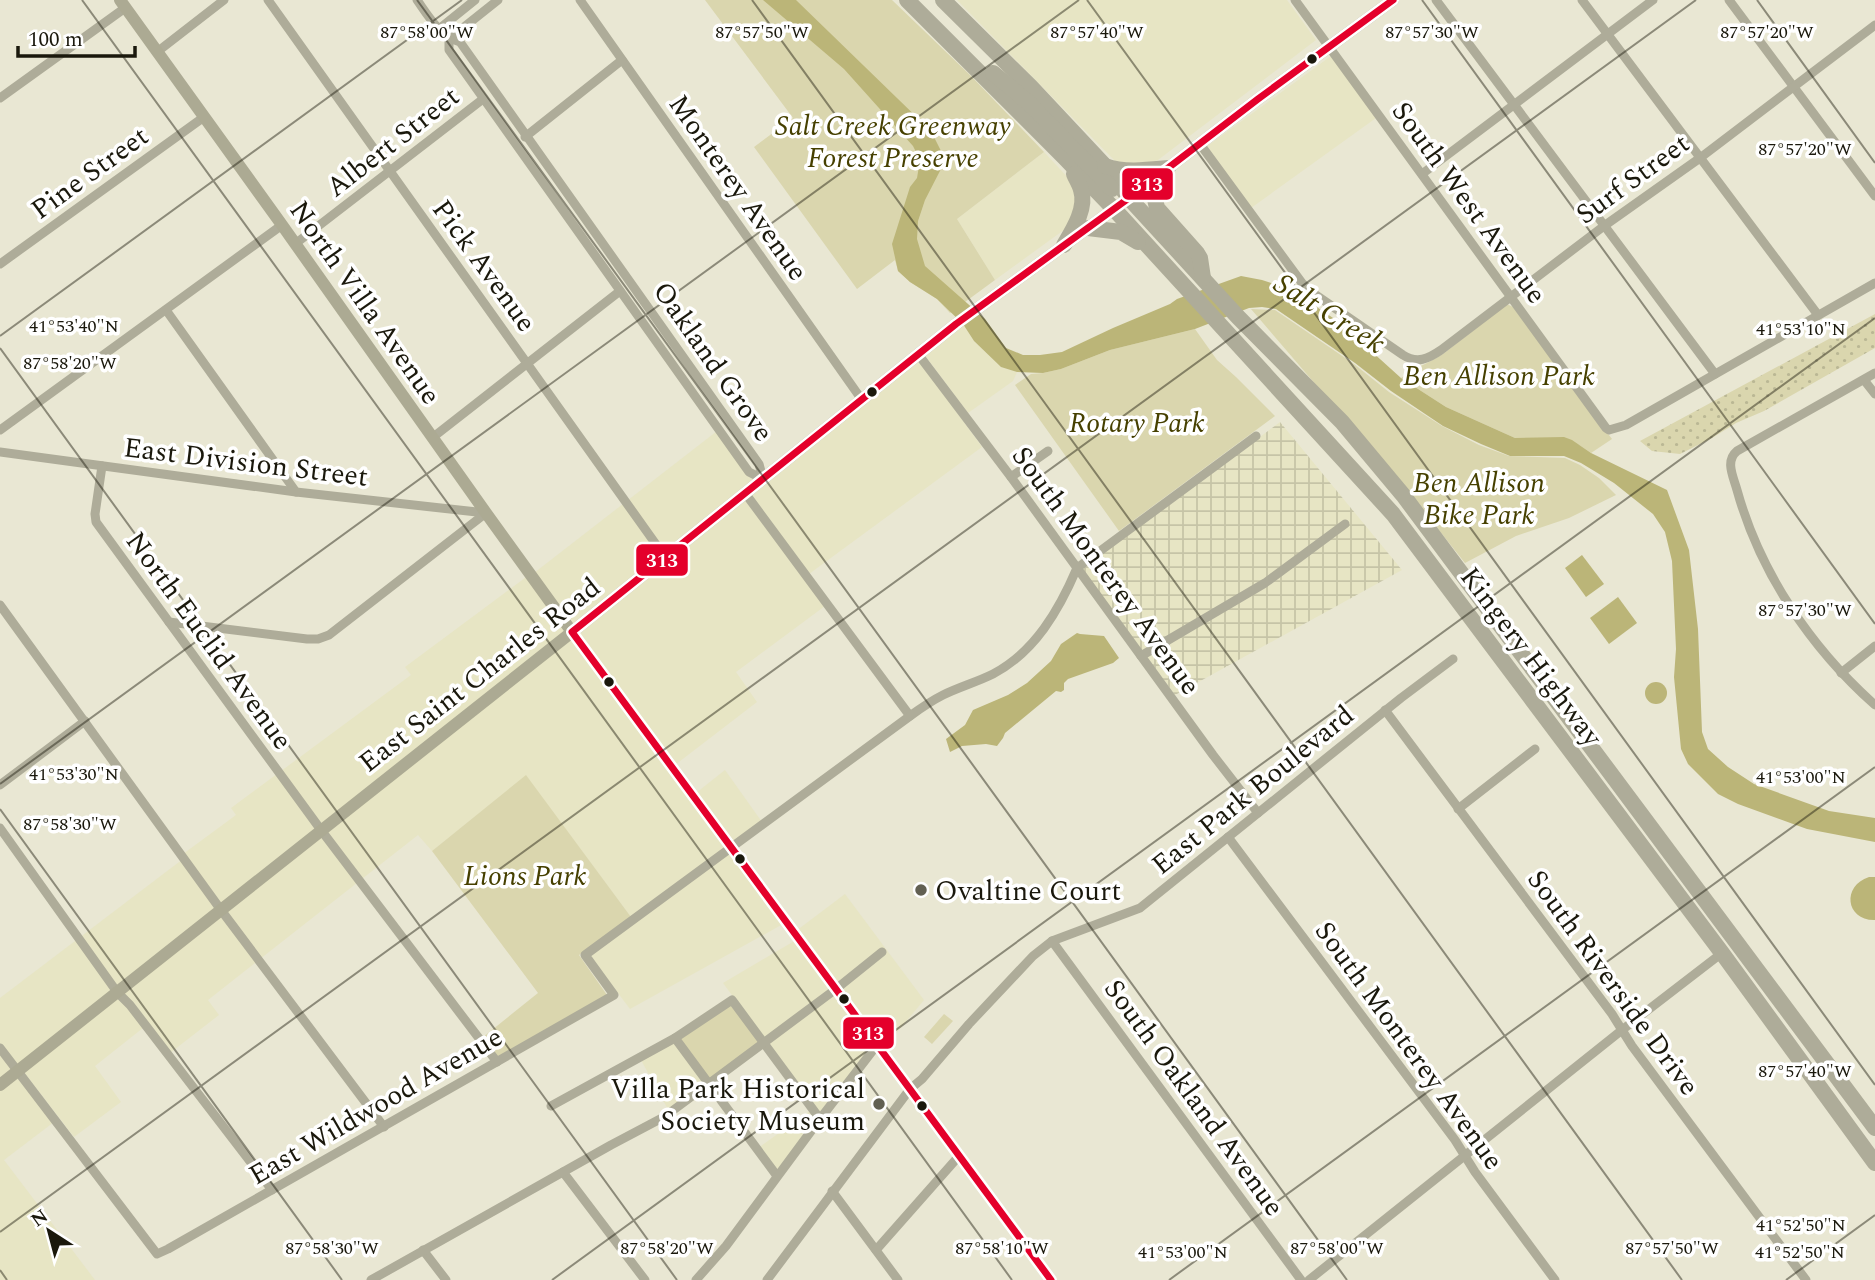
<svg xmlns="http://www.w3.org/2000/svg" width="1875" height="1280" font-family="Spectral,serif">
  <defs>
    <pattern id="industrial-grid" width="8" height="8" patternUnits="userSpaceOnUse" patternTransform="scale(1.75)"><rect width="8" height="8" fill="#e7e5c4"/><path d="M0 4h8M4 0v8" fill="none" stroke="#c6c4a7"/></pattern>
    <pattern id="grass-dots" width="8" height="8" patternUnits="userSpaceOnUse" patternTransform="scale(1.75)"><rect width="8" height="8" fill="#dad6ae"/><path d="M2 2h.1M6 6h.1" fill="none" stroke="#bab794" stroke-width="1.8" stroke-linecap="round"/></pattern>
  </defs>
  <rect width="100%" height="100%" fill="#e9e7d3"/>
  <!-- built -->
  <g fill="#e7e5c4">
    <path d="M957 0H1287L1316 40 1154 163H1117Z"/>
    <path d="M1331 56 1376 118 1251 208 1206 147Z"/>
    <path d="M1044 152 1073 183 1079 194 1068 227 995 280 957 219Z"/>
    <path d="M963 324 974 341 1001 367 1017 372 1013 381 968 413 924 354Z"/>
    <path d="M918 359 982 447 809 574 750 494Z"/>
    <path d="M721 428 757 478 573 627 534 573Z"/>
    <path d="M744 497 825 606 736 672 757 702 675 765 577 632Z"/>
    <path d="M529 575 569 630 221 906 183 854 236 815 231 808 411 675 405 667Z"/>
    <path d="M571 637 728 847 631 917 526 776 432 851 418 835 208 1000 219 1015 170 1053 148 1024 95 1066 121 1102 74 1137 23 1071Z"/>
    <path d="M725 770 762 822 732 844 696 793Z"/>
    <path d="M731 852 783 924 630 1009 590 956Z"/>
    <path d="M183 859 218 909 0 1082V998Z"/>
    <path d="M845 894 924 1000 883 1049 796 931Z"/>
    <path d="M796 940 874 1045 820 1115 723 983Z"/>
    <path d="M674 1042 706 1086 670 1113 641 1060Z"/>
    <path d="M18 1074 54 1122 4 1160 95 1280H0V1089Z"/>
    <path d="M811 1110 817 1118 777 1173 758 1148Z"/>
  </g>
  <!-- industrial -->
  <path fill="url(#industrial-grid)" d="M1280 422 1402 570 1175 695 1081 569Z"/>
  <!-- grass -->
  <path fill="url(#grass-dots)" d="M1875 314V348L1764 411 1736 423 1712 438 1680 454 1652 451 1640 441Z"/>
  <!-- park -->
  <g fill="#dad6ae">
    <path d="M705 0H892L971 76 1044 152 957 219 995 280 950 313 937 299 910 282 898 271 895 260 857 289 754 147 793 118Z"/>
    <path d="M1507 304 1513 307 1612 439 1591 453 1579 445 1515 438 1446 407 1401 378C1416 367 1429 363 1443 354Z"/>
    <path d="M1251 309 1275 310 1354 364 1389 392 1442 426 1479 445 1509 456 1565 458 1580 465 1599 478 1616 495 1569 518 1516 536 1465 563 1419 505Z"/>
    <path d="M1195 329 1217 360 1236 377 1275 416 1119 531 1015 385 1031 374 1043 373 1061 369 1110 350Z"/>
    <path d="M526 775 631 917 579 955 607 995 497 1058 482 1038 538 993 432 851Z"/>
    <path d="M732 1003 761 1043 709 1081 679 1040Z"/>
    <path d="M944 1014 953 1021 932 1044 924 1037Z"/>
  </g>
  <!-- water -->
  <g fill="#bbb578">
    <path d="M763 0H796L931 131 942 153V167L925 200 918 221 917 239 925 266 985 319 1006 348 1023 355H1040L1062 352 1113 328 1170 304 1177 299 1241 276 1262 280 1290 289 1339 322 1401 378 1446 407 1515 438 1564 437 1572 440 1591 453 1667 490 1689 550 1698 629 1702 732 1708 749 1728 767 1754 784 1829 811 1875 818V842L1807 829 1738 804 1718 794 1688 764 1681 749 1674 677 1676 649 1672 561 1665 532 1653 514 1614 483 1581 463 1564 456H1510L1481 444 1443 426 1391 391 1355 363 1276 309 1262 307 1249 308 1195 329 1110 350 1061 369 1043 373 1017 372 1001 367 974 341 963 324 937 299 910 282 898 271 892 244 910 187 917 178 920 160 913 146 844 69Z"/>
    <path d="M1582 555 1604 584 1586 597 1565 568Z"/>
    <path d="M1618 597 1637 623 1609 644 1590 618Z"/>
    <path d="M1077 633 1080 634 1104 636 1119 658 1113 663 1068 679 1064 683V690L1061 692 1056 691 1005 733 1003 738 997 746 986 744 962 746 950 752 946 739 965 725 973 710 1008 695 1027 683 1051 661 1061 644Z"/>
    <circle cx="1656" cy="693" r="11"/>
    <path d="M1869 877H1875V920C1846 921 1841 886 1869 877Z"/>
  </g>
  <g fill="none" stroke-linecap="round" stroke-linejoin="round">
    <!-- street -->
    <g stroke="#aeac99" stroke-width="9">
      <path d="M268 0 665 557"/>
      <path d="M417 0C429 17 439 35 460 42L759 464 763 479"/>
      <path d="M580 0 862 400"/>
      <path d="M1295 0 1606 428 1609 430 1626 425 1875 283"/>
      <path d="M1436 0 1715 374"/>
      <path d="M1582 0 1818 315"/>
      <path d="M1729 0 1875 196"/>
      <path d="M439 29 475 0"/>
      <path d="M449 39V50L749 472 763 479"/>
      <path d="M449 39 498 0"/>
      <path d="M157 52 224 0"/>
      <path d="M0 98 125 8"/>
      <path d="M525 137 622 60"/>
      <path d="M1200 144 1302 283 1310 291 1403 355C1417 364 1428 359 1441 350L1604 226 1700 158 1875 25"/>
      <path d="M1422 174 1653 0"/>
      <path d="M295 244 483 99"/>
      <path d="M0 264 204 117"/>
      <path d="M166 310 296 492"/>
      <path d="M918 354 1011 477 1213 755 1258 813"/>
      <path d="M1875 373 1737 451C1725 461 1733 476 1737 490 1760 573 1811 648 1875 705"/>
      <path d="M1864 380 1875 394"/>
      <path d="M0 430 282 225"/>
      <path d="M432 438 620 291"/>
      <path d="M0 452 296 492 486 513"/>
      <path d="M102 466 95 514 96 522 321 830 497 1062"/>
      <path d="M1011 477 1048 451"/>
      <path d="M745 493 910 716"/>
      <path d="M0 605 221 910 384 1127"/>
      <path d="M169 622 307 639H318L329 635 486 513"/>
      <path d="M572 632 1051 1280"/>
      <path d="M1141 656 1265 583 1345 524"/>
      <path d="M1841 673 1875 646"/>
      <path d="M1385 710 1612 1014 1632 1046 1806 1280"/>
      <path d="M0 785 85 721"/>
      <path d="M1458 809 1535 749"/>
      <path d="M0 828 117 992 130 1005 272 1190"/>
      <path d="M1228 837 1455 1140 1475 1172 1555 1280"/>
      <path d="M1052 941 1301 1280"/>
      <path d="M675 1038 777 1176"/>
      <path d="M0 1048 157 1254 168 1249 614 995 585 955 910 716C921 708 931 701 943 695 959 687 977 682 993 674 1035 652 1059 610 1077 568L1256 436"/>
      <path d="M551 1106 675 1038 732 1000 820 1119"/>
      <path d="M563 1172 645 1280"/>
      <path d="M832 1191 898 1280"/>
      <path d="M423 1250 446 1280"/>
      <path d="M876 1250 959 1156"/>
      <path d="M371 1280 611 1145 664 1117 836 989 882 952"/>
      <path d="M696 1280 726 1246 820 1119 877 1045"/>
      <path d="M767 1280 910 1089 922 1079 969 1024 1033 956 1052 941 1140 908 1401 698 1453 659"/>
      <path d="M1309 1280 1622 1030 1722 953"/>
    </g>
    <!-- secondary -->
    <g stroke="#acaa93" stroke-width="12">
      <path d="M120 0 282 225 486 513 572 632"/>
      <path d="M0 1085 572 632 956 324 1129 198 1258 99 1393 0"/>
    </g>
    <!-- highway -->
    <g stroke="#aeac99" stroke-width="16">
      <path d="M907 0 1064 157 1114 209 1393 514 1722 953 1875 1163"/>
      <path d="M943 0 1031 87 1105 166 1129 198 1238 317 1342 422 1403 495 1875 1128"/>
      <path d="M993 73 1028 102 1112 189"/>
      <path d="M1105 166C1125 173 1147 170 1168 168"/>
      <path d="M1160 174 1155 199 1157 208 1197 253 1200 258 1203 278"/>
      <path d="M1088 228 1121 232 1138 242"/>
      <path d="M1064 245C1073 230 1087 208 1081 190 1080 185 1076 179 1074 174"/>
    </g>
    <defs>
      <path id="bus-1" d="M1051 1280 572 632 956 324 1129 198 1258 99 1393 0"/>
    </defs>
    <!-- bus-1 casing -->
    <use href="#bus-1" stroke="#fff" stroke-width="12"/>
    <!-- bus-1 -->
    <use href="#bus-1" stroke="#e4002b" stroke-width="7"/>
  </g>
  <!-- ticks -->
  <path fill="none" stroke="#1a180c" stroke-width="2" stroke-opacity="0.45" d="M82 0 1012 1280M417 0 1347 1280M752 0 1682 1280M1087 0 1875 1085M1422 0 1875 624M1757 0 1875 163M0 336 462 0M0 348 677 1280M0 784 1079 0M0 809 342 1280M0 1232 1696 0M0 1270 7 1280M552 1280 1875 318M1169 1280 1875 767M1786 1280 1875 1215"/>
  <!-- markers -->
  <g fill="#1a180c" stroke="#fff" stroke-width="2.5">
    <circle cx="1312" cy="59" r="6"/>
    <circle cx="872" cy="392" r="6"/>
    <circle cx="609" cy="682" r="6"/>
    <circle cx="740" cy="859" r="6"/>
    <circle cx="844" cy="999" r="6"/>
    <circle cx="922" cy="1106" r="6"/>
  </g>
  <g fill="#626052" stroke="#fff" stroke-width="2.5">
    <circle cx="921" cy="890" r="7"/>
    <circle cx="879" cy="1104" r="7"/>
  </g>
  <g text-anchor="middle" stroke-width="7" stroke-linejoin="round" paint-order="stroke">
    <!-- park labels -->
    <g font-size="28" font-style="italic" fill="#464000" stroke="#fff">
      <text x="893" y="135">Salt Creek Greenway<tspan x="893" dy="32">Forest Preserve</tspan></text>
      <text x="1499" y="385">Ben Allison Park</text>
      <text x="1137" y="432">Rotary Park</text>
      <text x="1479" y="492">Ben Allison<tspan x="1479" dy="32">Bike Park</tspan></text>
      <text x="525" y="885">Lions Park</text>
    </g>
    <!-- street labels -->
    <g font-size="28" fill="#1a180c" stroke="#fff">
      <text transform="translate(392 141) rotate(-38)" y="10">Albert Street</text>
      <text transform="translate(89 172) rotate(-36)" y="10">Pine Street</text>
      <text transform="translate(1632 178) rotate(-36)" y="10">Surf Street</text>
      <text transform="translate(739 187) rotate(55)" y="10">Monterey Avenue</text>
      <text transform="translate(1470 202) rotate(54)" y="10">South West Avenue</text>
      <text transform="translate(485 265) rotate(54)" y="10">Pick Avenue</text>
      <text transform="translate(366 302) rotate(55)" y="10">North Villa Avenue</text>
      <text transform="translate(714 361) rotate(55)" y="10">Oakland Grove</text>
      <text transform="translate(246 461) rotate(7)" y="10">East Division Street</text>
      <text transform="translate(1107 570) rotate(54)" y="10">South Monterey Avenue</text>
      <text transform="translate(210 640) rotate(54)" y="10">North Euclid Avenue</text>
      <text transform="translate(1532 656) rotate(53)" y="10">Kingery Highway</text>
      <text transform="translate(479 674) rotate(-38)" y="10">East Saint Charles Road</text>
      <text transform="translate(1252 789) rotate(-39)" y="10">East Park Boulevard</text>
      <text transform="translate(1614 982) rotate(54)" y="10">South Riverside Drive</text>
      <text transform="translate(1410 1045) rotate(54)" y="10">South Monterey Avenue</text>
      <text transform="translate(1195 1097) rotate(54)" y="10">South Oakland Avenue</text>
      <text transform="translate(375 1105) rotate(-30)" y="10">East Wildwood Avenue</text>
    </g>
    <!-- poi labels -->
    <g font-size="28" fill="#1a180c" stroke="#fff" text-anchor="start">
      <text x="935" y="900">Ovaltine Court</text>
      <text x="865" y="1098" text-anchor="end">Villa Park Historical<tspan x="865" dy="32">Society Museum</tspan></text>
    </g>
    <!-- water labels -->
    <g font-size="30" font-style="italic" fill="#474100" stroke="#fff">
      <text transform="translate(1330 313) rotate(32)" y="10">Salt Creek</text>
    </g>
  </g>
  <g font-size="18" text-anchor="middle" fill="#1a180c" stroke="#fff" stroke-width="7" stroke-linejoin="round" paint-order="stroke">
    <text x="1767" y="38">87°57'20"W</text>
    <text x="427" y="38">87°58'00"W</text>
    <text x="762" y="38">87°57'50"W</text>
    <text x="1097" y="38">87°57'40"W</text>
    <text x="1432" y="38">87°57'30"W</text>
    <text x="1805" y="155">87°57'20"W</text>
    <text x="74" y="332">41°53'40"N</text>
    <text x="1801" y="335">41°53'10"N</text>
    <text x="70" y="369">87°58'20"W</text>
    <text x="1805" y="616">87°57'30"W</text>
    <text x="74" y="780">41°53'30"N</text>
    <text x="1801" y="783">41°53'00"N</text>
    <text x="70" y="830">87°58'30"W</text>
    <text x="1805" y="1077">87°57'40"W</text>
    <text x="1801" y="1231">41°52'50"N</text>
    <text x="332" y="1254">87°58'30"W</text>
    <text x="667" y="1254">87°58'20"W</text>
    <text x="1002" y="1254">87°58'10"W</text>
    <text x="1337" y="1254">87°58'00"W</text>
    <text x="1672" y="1254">87°57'50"W</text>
    <text x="1183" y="1258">41°53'00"N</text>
    <text x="1800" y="1258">41°52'50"N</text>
  </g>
  <g stroke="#fff" stroke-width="2.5">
    <rect x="1121" y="167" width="53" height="34" rx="7" fill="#e4002b"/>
    <rect x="635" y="543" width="54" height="34" rx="7" fill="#e4002b"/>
    <rect x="842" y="1016" width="53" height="34" rx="7" fill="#e4002b"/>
  </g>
  <g font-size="19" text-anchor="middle" font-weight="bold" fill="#fff">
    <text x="1147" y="191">313</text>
    <text x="662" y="567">313</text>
    <text x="868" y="1040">313</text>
  </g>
  <!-- north arrow -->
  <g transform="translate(49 1231) rotate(324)" stroke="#ffffff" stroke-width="5" paint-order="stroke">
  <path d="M0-5L12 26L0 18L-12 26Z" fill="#1a180c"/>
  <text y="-10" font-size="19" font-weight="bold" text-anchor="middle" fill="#1a180c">N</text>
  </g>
  <!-- scale -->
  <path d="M18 46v10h117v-10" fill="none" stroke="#1a180c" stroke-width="3.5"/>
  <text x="28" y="46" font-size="21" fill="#1a180c" stroke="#ffffff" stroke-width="5" paint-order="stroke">100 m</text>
</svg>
